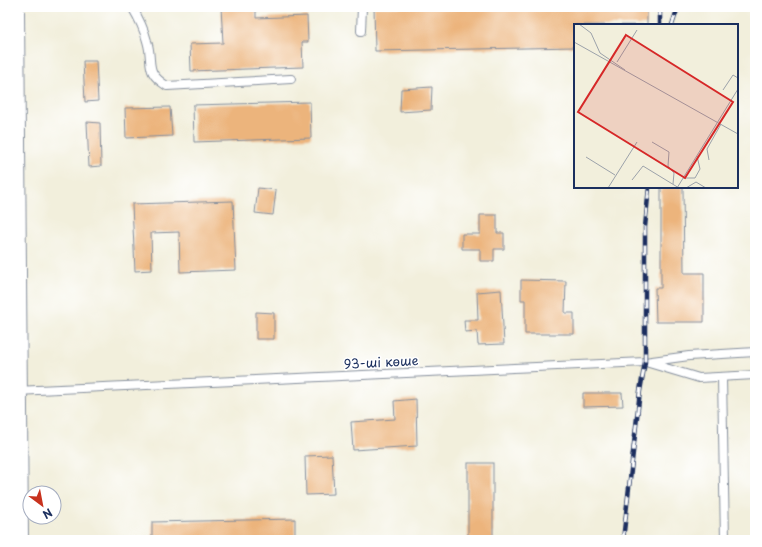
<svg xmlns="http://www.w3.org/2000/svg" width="762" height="547" font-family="'Playpen Sans',sans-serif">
  <rect width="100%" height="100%" fill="#fff"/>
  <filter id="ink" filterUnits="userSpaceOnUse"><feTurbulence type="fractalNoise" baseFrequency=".025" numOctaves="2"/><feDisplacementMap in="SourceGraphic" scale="8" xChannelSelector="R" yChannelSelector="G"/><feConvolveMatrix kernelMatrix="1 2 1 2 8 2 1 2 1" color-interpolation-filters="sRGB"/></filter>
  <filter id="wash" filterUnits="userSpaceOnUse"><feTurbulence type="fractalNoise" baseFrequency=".012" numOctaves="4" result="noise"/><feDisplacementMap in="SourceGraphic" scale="16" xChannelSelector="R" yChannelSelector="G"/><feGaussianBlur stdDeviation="0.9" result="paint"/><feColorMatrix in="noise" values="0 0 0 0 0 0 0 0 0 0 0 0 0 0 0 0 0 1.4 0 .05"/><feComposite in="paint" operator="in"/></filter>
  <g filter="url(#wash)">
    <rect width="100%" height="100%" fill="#f2efdc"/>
    <g id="blocks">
      <!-- building -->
      <g fill="#ecb47b">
        <path d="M221 7H256V18L307 16 308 42H302L303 67 191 71 190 44 223 43Z"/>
        <path d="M374 7H647V25H575V47L375 51Z"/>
        <path d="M83 61H96L98 101 85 102Z"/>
        <path d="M432 87 431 110 400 112 401 89Z"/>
        <path d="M310 102 311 138 194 142 193 105Z"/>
        <path d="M170 107 172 136 126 138 125 108Z"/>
        <path d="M87 122 100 123 101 166 89 167Z"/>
        <path d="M661 187H683L684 273H704V322H656L655 288H661Z"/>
        <path d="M258 188 276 190 273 215 255 213Z"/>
        <path d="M233 201 236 270 180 272 179 232 151 233 152 270 135 271 132 204Z"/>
        <path d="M480 215H497V233H504V249H494V261H480V249H462V234H480Z"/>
        <path d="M521 280 566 281 565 313H574V334H525V300H521Z"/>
        <path d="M501 290 504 344 478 345 477 331 465 332 464 320H478L477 292Z"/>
        <path d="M256 312 274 313V339H256Z"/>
        <path d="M583 393H622L623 406 583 407Z"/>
        <path d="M416 399 417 446 353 450 351 422 395 419 394 401Z"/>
        <path d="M332 455 334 494 306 495 305 456Z"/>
        <rect x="468" y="463" width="25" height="77"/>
        <path d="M295 519V540H152V522Z"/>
      </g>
    </g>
  </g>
  <g filter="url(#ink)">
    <use href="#blocks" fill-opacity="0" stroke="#868f9d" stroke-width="1"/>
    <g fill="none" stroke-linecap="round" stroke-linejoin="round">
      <defs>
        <g id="lane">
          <path d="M132 7C138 17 144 29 147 41 154 63 143 71 167 86L291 79"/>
          <path d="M361 31 362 7"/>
          <path d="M649 363 699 378 755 375"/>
          <path d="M722 377 725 540"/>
          <path d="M16 391 645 362 689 356 755 352"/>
        </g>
        <path id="secondary" d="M13 7 17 540"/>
      </defs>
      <!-- lane casing -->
      <use href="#lane" stroke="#868f9d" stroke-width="10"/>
      <!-- secondary casing -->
      <use href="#secondary" stroke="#868f9d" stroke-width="24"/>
      <!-- lane -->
      <use href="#lane" stroke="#fff" stroke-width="8"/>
      <!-- secondary -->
      <use href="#secondary" stroke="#fff" stroke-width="22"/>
      <defs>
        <g id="rail">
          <path d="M660 7V25"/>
          <path d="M672 25 678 7"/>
          <path d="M623 540 640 391 645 362V227L649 187"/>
        </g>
      </defs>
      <!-- rail casing -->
      <use href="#rail" stroke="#1b2f5e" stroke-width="4.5"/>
      <!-- rail -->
      <use href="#rail" stroke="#fff" stroke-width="3" stroke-dasharray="9" stroke-linecap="butt"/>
    </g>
  </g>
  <g text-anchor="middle" stroke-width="3" stroke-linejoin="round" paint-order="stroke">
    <!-- street labels -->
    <g font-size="13" fill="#1b2f5e" stroke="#fff">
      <text transform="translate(381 362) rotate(-3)" y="5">93-ші көше</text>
    </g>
  </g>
  <!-- overview -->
  <g transform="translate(574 24)">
    <rect width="164" height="164" fill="#f2efdc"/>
    <path fill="none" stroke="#9ca2aa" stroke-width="1" d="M5 0 17 9 26 29 51 46M0 18 164 110M43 38 63 6M149 66 159 51 164 54M78 118 95 128 94 142 100 149 99 160M12 133 41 151M135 136 133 125 147 100M109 154H121L126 145 123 132M58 156 69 142 105 164M34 164 63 118M103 164 164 65M112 164 122 158 132 164"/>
    <path fill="#d62828" fill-opacity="0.15" stroke="#d62828" stroke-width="2" d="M52 11 159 78 111 154 4 88Z"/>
    <rect width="164" height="164" fill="none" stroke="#1b2f5e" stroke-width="2"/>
  </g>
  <!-- margin -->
  <rect width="762" height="547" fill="none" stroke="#fff" stroke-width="24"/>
  <!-- north arrow -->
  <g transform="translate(42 505) rotate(148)"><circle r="19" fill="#ffffff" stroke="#a4acbf"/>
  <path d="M0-3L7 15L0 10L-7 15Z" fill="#c8321e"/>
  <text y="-6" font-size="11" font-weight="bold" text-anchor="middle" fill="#1b2f5e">N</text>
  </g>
</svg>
